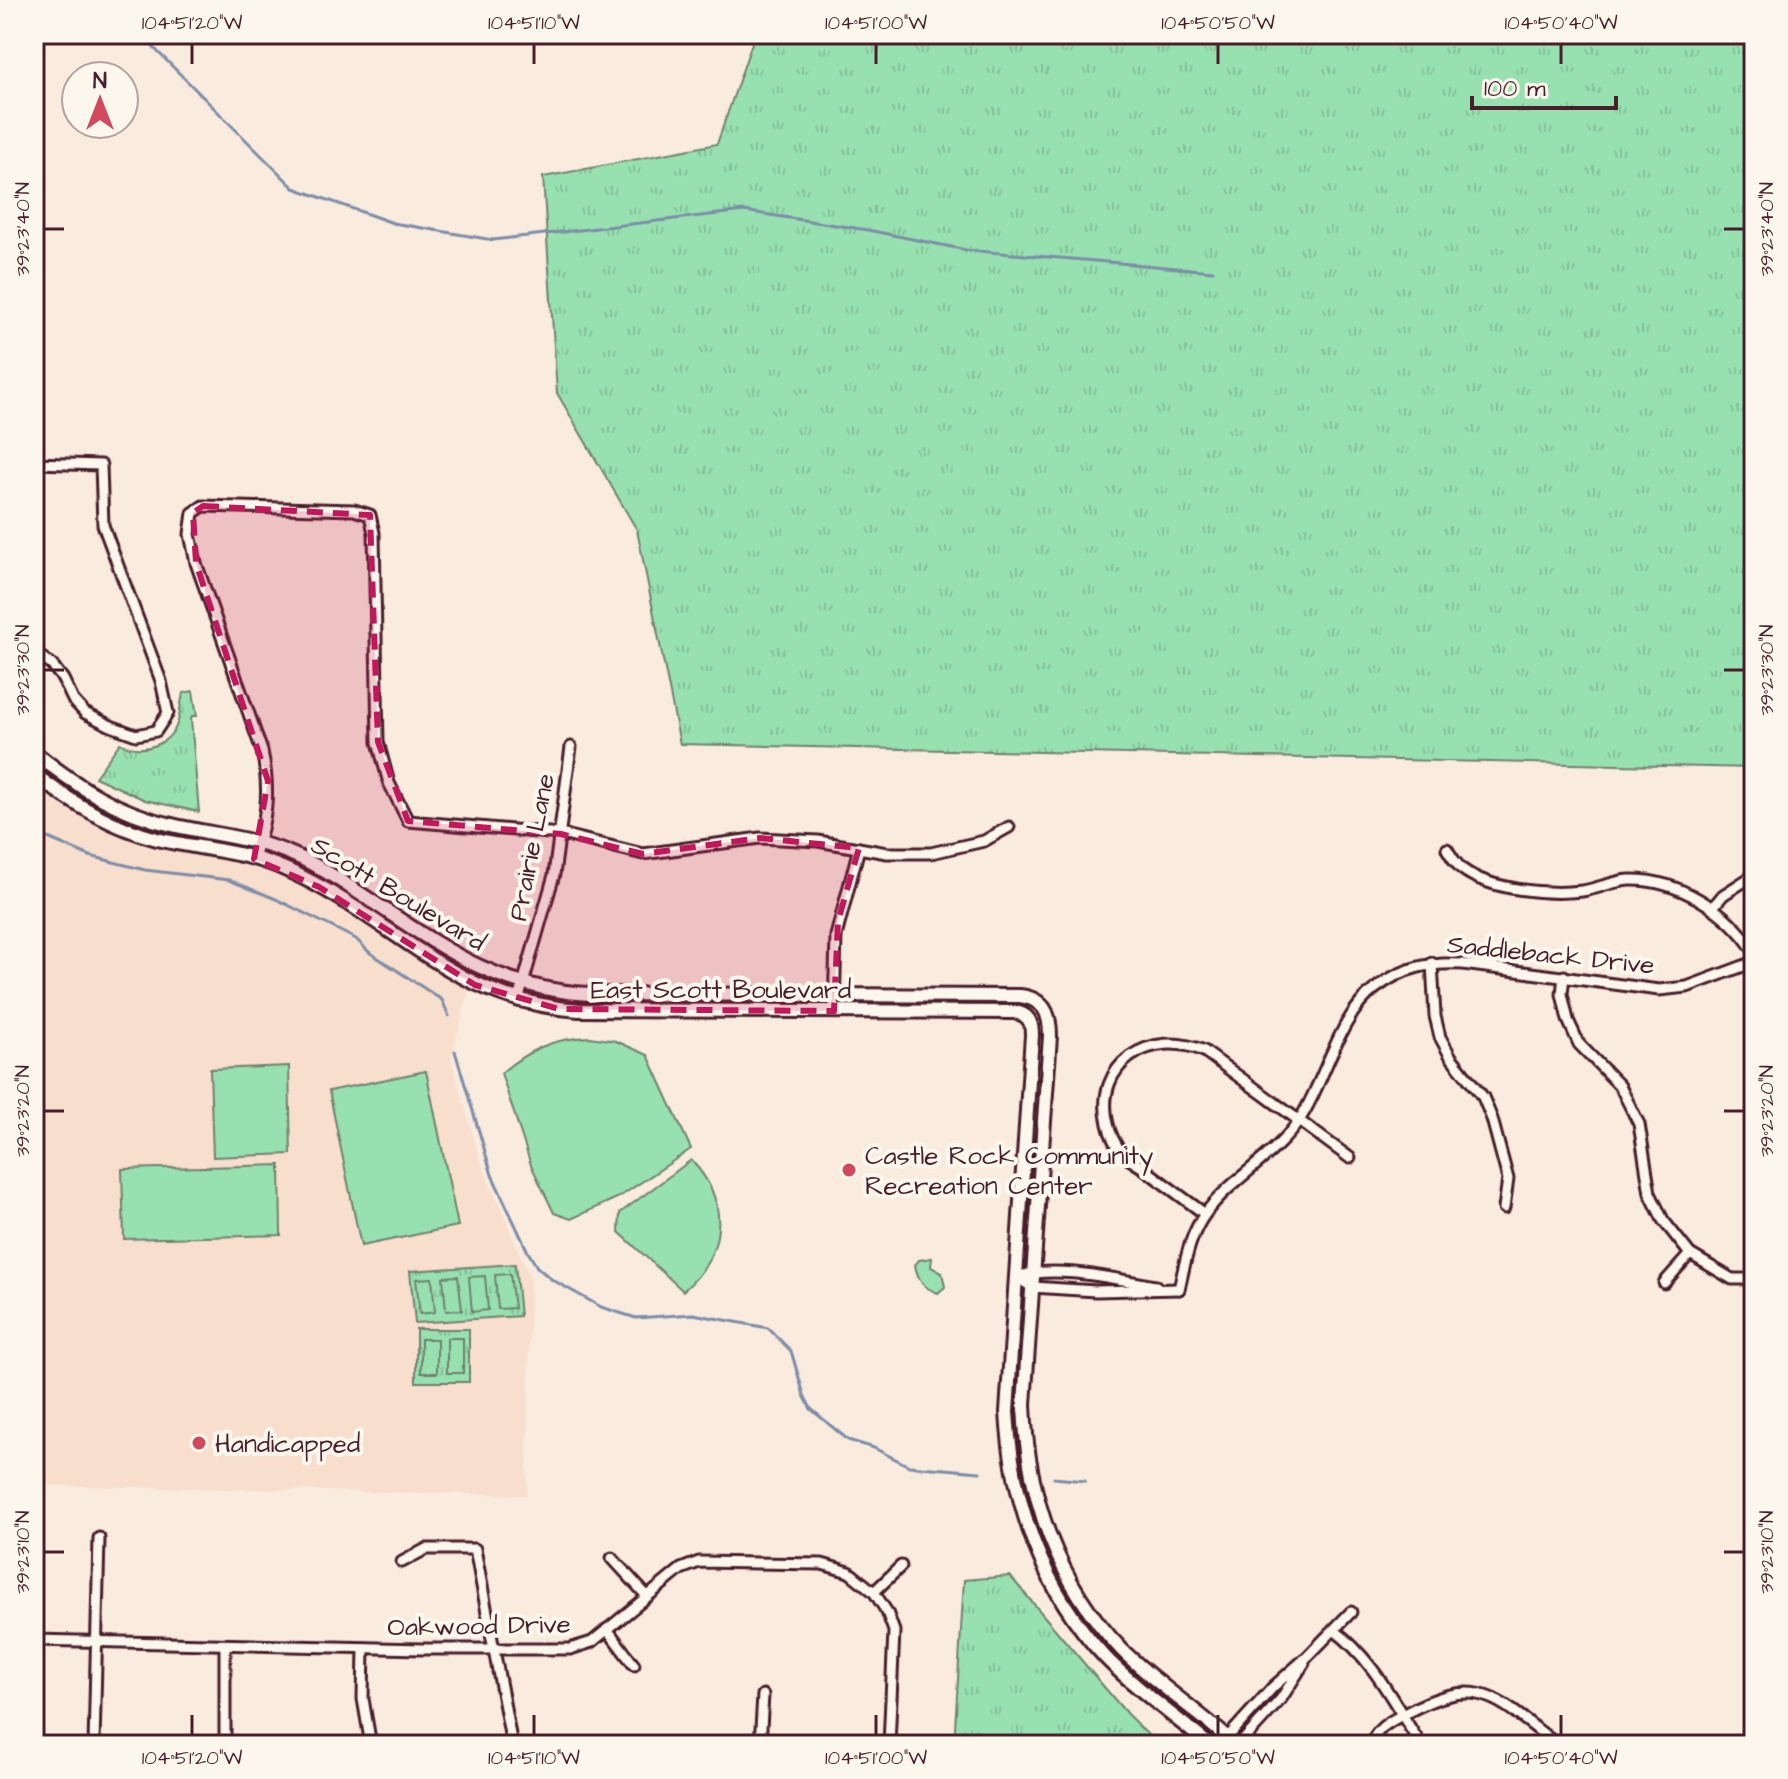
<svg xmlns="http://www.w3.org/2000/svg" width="1788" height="1779" font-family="'Architects Daughter',sans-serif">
  <defs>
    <pattern id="grass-tufts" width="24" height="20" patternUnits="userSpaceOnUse" patternTransform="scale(2)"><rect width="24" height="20" fill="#97e1b0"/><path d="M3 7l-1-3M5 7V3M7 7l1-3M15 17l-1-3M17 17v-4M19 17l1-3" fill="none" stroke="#84c198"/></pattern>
  </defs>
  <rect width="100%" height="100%" fill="#f9ecde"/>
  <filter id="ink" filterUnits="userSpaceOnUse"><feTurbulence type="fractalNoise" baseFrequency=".0125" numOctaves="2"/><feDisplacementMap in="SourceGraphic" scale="16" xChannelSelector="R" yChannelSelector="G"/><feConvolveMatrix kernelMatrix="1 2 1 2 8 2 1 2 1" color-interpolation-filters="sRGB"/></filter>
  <g filter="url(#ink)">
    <!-- built -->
    <path fill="#f7decd" d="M34 783 70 811 122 837 279 874 307 888 469 990 451 1059 480 1160 530 1278 527 1495 34 1485Z"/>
    <!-- grass -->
    <g fill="url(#grass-tufts)" stroke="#70806e" stroke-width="2">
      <path d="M755 34H1754V768L680 744 637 530 557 393 543 177 717 144Z"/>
      <path d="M193 691 197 716H192L191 719 199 812 145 800 95 777 120 743C143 756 174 744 179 717 181 707 180 702 184 693Z"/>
      <path d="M932 1258 931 1267 942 1273 945 1287 938 1293C923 1288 918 1280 915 1265L919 1260Z"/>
      <path d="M515 1264 520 1316 415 1323 410 1271Z"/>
      <rect x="416" y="1329" width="53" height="53"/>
      <path d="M1010 1576 1127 1714 1158 1745H954L964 1580Z"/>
    </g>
    <!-- pitch -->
    <g fill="#97e1b0" stroke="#70806e" stroke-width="2">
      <path d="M590 1037 616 1041 648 1055 691 1149 619 1197 571 1219 554 1213 531 1165 501 1073C528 1050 553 1038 590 1037Z"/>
      <path d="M289 1066 291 1154 213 1157 210 1069Z"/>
      <path d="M426 1071 458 1226 361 1246 329 1091Z"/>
      <path d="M691 1160C731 1202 726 1254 683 1291L619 1232 620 1213Z"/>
      <path d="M280 1165 281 1235 124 1239 122 1169Z"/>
      <path d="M510 1274 514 1308 498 1309 495 1275Z"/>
      <path d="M458 1276 462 1310 446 1311 443 1277Z"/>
      <path d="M485 1276 488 1310 472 1312 469 1277Z"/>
      <path d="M432 1278 435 1312 420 1314 416 1279Z"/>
      <rect x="447" y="1338" width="16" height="35"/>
      <rect x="421" y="1339" width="16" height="34"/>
    </g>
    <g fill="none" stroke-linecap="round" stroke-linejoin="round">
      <!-- stream -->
      <g stroke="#7d8ca9" stroke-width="3">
        <path d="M136 34 147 41 294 188 393 223 493 240 744 211 868 230 966 250 1213 271"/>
        <path d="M34 832 90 856 145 870 229 880 276 899 356 939 369 952 442 1000 449 1016"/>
        <path d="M455 1051 492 1175 528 1252 537 1267 551 1279 601 1307 636 1318 693 1314 768 1328 791 1351 804 1395 811 1409 848 1440 874 1448 909 1466 980 1472"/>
        <path d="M1054 1478 1085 1481"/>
      </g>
      <defs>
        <g id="street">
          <path d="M34 463 101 465 103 525 161 681 168 713 156 731 136 735 111 726 85 713 73 700 63 679 52 665 34 652"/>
          <path d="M1447 849C1451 856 1455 863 1462 869 1489 890 1548 895 1582 891 1598 889 1612 881 1630 880 1678 879 1728 911 1754 951"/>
          <path d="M254 859C266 819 271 793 262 751L196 563 190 534 193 513 203 506 354 510 370 515 374 533 378 742 389 783 408 821 561 834 643 854 760 838 818 841 887 853H931L984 841 1009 827"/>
          <path d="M1713 907 1723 895 1754 875"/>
          <path d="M1432 963 1435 1016 1440 1037 1451 1057 1483 1097 1492 1119 1508 1179 1504 1208"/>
          <path d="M1564 976 1562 994 1568 1020 1579 1044 1620 1086 1639 1124 1650 1193 1663 1220 1690 1254 1732 1279H1754"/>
          <path d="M518 1001 554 875 571 747"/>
          <path d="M834 1011 836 936 859 848"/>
          <path d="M1205 1214C1185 1199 1165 1185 1146 1170 1138 1164 1127 1159 1121 1152 1115 1144 1110 1133 1108 1124 1093 1064 1151 1028 1204 1051L1350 1158"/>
          <path d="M1016 1277 1032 1287 1096 1291 1179 1289"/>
          <path d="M1016 1277C1057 1264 1114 1279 1156 1286"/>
          <path d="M1664 1283 1690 1254"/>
          <path d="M1179 1289C1185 1264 1189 1236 1205 1214 1231 1178 1275 1157 1300 1119 1326 1079 1338 1016 1376 988 1405 966 1428 963 1463 964L1659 990 1687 987 1754 962"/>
          <path d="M612 1558 646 1595"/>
          <path d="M402 1562 426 1549H475L512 1745"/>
          <path d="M874 1592 901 1566"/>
          <path d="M607 1629 634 1665"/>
          <path d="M1334 1630C1374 1660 1394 1704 1421 1745"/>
          <path d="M34 1640 423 1649H570L592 1642 681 1569 699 1562 822 1564 849 1572 874 1592 887 1612 894 1631 889 1745"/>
          <path d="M364 1648 363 1699 371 1745"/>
          <path d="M94 1745 99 1538"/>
          <path d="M225 1745V1645"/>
          <path d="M760 1745 763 1695"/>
          <path d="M1224 1745 1227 1738 1273 1687 1308 1656 1351 1612"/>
          <path d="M1239 1745 1281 1699 1304 1663"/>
          <path d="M1372 1745C1374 1728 1393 1720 1406 1713 1482 1672 1497 1700 1558 1745"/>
        </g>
        <g id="secondary">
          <path d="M34 752C76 786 118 813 172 825 214 835 257 838 296 856 320 866 342 882 364 896 440 946 495 989 589 994L1020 996C1044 999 1050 1013 1050 1036L1024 1404C1027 1496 1057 1583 1122 1650 1157 1685 1199 1711 1235 1745"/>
          <path d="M34 774C71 803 111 827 157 839 200 849 246 851 287 870 393 917 452 1002 579 1010L1014 1012C1028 1014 1032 1021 1032 1035L1007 1412C1012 1503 1042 1590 1106 1658 1137 1690 1175 1716 1209 1745"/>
        </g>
      </defs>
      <!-- street casing -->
      <use href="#street" stroke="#4a1f2b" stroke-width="15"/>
      <!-- secondary casing -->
      <use href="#secondary" stroke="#4a1f2b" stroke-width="18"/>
      <!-- street -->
      <use href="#street" stroke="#fbf7ec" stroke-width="9"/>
      <!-- secondary -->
      <use href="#secondary" stroke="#fbf7ec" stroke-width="12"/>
    </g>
  </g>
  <!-- marked area -->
  <path fill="#c2185b" fill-opacity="0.2" stroke="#c2185b" stroke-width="6" stroke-dasharray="16 10" stroke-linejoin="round" d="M203 506 370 515 378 742 408 821 561 834 643 854 760 838 859 848 838 921 834 1011 559 1009 475 985 319 887 254 859 268 781 196 563 193 513Z"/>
  <!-- ticks -->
  <path fill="none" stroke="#4a1f2b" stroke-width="3" d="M192 44V64M534 44V64M876 44V64M1218 44V64M1561 44V64M44 229H64M1724 229H1744M44 670H64M1724 670H1744M44 1111H64M1724 1111H1744M44 1552H64M1724 1552H1744M192 1715V1735M534 1715V1735M876 1715V1735M1218 1715V1735M1561 1715V1735"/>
  <!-- markers -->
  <g fill="#d1495b" stroke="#fbf7ec" stroke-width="3">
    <circle cx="849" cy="1170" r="8"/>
    <circle cx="199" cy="1443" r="8"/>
  </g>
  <g text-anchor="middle" stroke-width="8" stroke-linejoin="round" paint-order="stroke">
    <!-- street labels -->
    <g font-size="26" fill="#4a1f2b" stroke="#fbf7ec">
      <text transform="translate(531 847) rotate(-79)" y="9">Prairie Lane</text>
      <text transform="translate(399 893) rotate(31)" y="9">Scott Boulevard</text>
      <text transform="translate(1551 954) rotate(6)" y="9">Saddleback Drive</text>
      <text x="721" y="998">East Scott Boulevard</text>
      <text transform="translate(479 1625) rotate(-1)" y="9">Oakwood Drive</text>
    </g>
    <!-- poi labels -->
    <g font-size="26" fill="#4a1f2b" stroke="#fbf7ec" text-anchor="start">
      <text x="865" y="1164">Castle Rock Community<tspan x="865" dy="30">Recreation Center</tspan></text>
      <text x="215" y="1452">Handicapped</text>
    </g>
  </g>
  <!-- margin -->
  <rect width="1788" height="1779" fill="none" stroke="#fbf7ec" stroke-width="88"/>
  <!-- north arrow -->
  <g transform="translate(100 100)"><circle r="38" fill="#fbf7ec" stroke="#b4a19f" stroke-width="2"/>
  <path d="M0-6L14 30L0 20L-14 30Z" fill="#d1495b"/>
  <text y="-12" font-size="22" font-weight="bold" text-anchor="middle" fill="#4a1f2b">N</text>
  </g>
  <!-- scale -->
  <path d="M1472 96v12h144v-12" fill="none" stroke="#4a1f2b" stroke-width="4"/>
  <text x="1484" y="96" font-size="24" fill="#4a1f2b" stroke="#fbf7ec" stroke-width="6" paint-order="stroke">100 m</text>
  <rect x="44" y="44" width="1700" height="1691" fill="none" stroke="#4a1f2b" stroke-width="3"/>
  <g font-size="20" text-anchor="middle" fill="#4a1f2b">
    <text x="192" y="29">104°51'20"W</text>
    <text x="534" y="29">104°51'10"W</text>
    <text x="876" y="29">104°51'00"W</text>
    <text x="1218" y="29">104°50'50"W</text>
    <text x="1561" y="29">104°50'40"W</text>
    <text transform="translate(22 229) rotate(-90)" y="7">39°23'40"N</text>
    <text transform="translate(1766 229) rotate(-90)" y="7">39°23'40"N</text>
    <text transform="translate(22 670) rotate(-90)" y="7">39°23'30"N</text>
    <text transform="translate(1766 670) rotate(-90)" y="7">39°23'30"N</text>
    <text transform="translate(22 1111) rotate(-90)" y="7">39°23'20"N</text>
    <text transform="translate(1766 1111) rotate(-90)" y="7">39°23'20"N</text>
    <text transform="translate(22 1552) rotate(-90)" y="7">39°23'10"N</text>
    <text transform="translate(1766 1552) rotate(-90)" y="7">39°23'10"N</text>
    <text x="192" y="1764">104°51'20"W</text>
    <text x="534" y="1764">104°51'10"W</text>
    <text x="876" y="1764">104°51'00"W</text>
    <text x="1218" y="1764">104°50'50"W</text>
    <text x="1561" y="1764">104°50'40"W</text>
  </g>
</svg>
